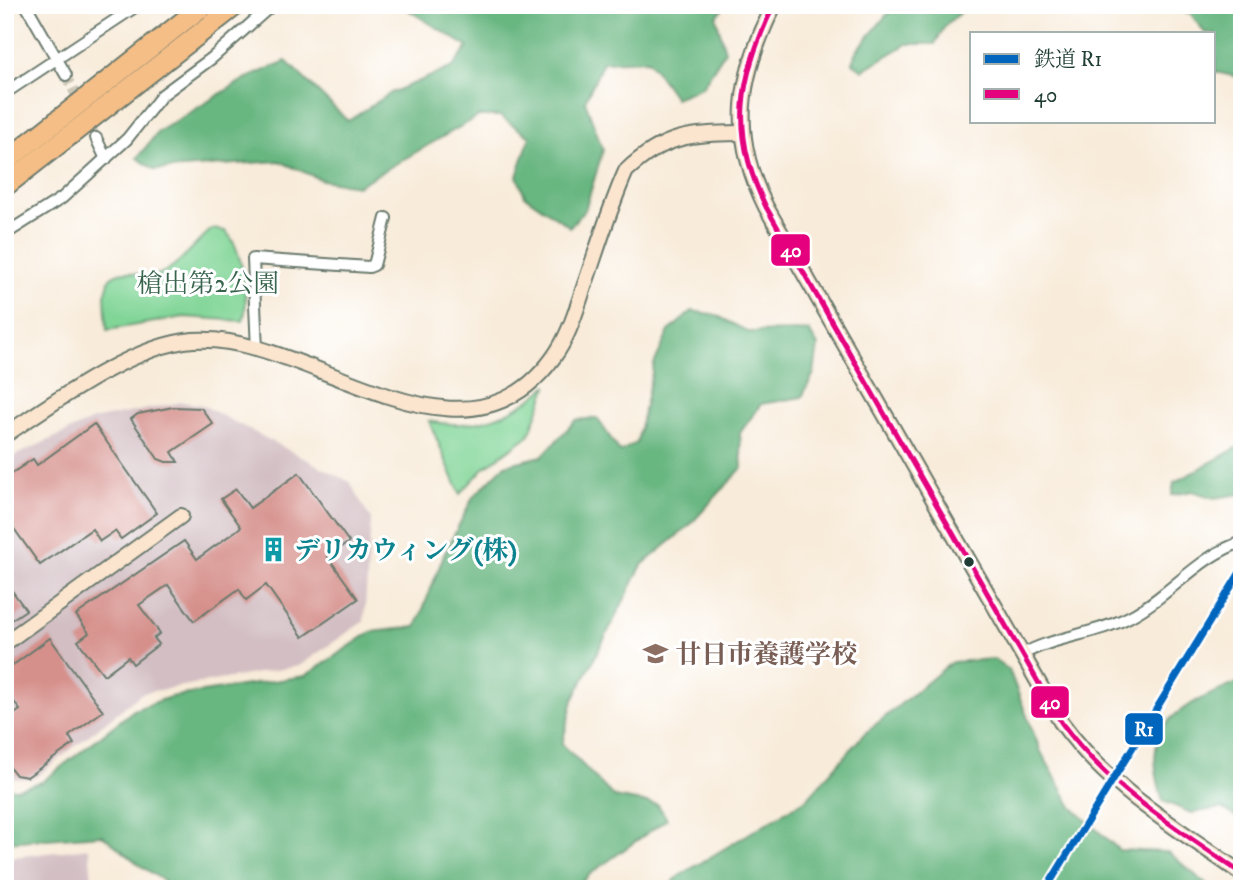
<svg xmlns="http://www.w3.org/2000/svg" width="1247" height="894" font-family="'IM FELL DW Pica','Noto Serif JP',serif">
  <rect width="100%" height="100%" fill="#fff"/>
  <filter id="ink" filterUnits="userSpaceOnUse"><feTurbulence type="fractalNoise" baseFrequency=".0143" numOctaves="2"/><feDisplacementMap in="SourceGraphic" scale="14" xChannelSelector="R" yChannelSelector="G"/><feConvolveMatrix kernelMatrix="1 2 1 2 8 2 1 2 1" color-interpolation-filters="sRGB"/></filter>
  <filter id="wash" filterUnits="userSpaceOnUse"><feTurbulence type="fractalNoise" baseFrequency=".00686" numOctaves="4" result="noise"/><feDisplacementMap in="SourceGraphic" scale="28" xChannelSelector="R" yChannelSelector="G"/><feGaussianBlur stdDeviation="1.57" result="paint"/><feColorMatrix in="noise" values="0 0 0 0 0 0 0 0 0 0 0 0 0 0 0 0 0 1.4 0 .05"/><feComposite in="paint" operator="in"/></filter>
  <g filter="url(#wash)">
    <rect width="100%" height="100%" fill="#f8ebd9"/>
    <!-- industrial -->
    <g fill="#d2bec3">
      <path d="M182 402 202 405 350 482 371 520 364 621 299 666 142 693 35 778 14 779 5 766V460L93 420Z"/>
      <path d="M89 848 93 889H5V858Z"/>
    </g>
    <!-- green -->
    <g fill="#81d597" stroke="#508966" stroke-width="2">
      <path d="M212 229 225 231C242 245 250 301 243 321L184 317 107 330 105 295 110 278C126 264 140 280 157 275 178 268 195 243 212 229Z"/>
      <path d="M548 385 529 435 484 468 460 494 429 421C474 432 516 414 548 385Z"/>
    </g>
    <!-- forest -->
    <g fill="#68b680" stroke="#447a5a" stroke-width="2">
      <path d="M400 5H726L716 17 725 51 702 87 675 98 648 60 603 62 585 101 603 150 585 210 570 227 525 196 517 176 530 137 500 116H479L357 186 322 180 279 161 155 170 137 158 158 132 245 79 286 61 348 121 391 93 453 67 468 47Z"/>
      <path d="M895 5H969L945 26 935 44H907L863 70 853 63 855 53Z"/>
      <path d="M1123 5H1242V78L1215 72 1214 33H1205L1190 13Z"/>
      <path d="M692 311 716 315 748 332 809 331 818 346 814 373 802 397 761 404 740 433 742 468 689 526 642 565 573 700 562 744 614 797 658 805 667 819 590 874 575 889H176L141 866 102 835 5 842V788L16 789 42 782 134 710 170 697 305 676 371 632 416 627 444 555 473 497 505 465 542 456 576 420 597 418 620 452 637 442 654 364 669 331Z"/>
      <path d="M1242 445V494L1214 498 1192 491 1172 495 1174 483Z"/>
      <path d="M994 659 1009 670 1041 752 1072 807 1119 850 1168 852 1212 889H666L679 876 808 798 863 735 952 662Z"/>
      <path d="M1242 681V821L1222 808 1191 813 1163 801C1138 720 1176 709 1242 681Z"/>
    </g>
    <g id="blocks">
      <!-- building -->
      <g fill="#d6908b">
        <path d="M173 407 201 408 213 424 172 452 178 462H166L158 459 131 419 138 414Z"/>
        <path d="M94 424 157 513 121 539 115 531 100 541 92 529 40 565 5 516V478L33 459 37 465Z"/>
        <path d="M299 473 349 542 328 557 358 599 303 637 266 585 246 600 239 589 194 621 168 585 139 605 160 633 154 638 159 644 133 664 128 657 104 675 78 641 89 633 76 615 184 541 197 559 241 527 221 499 236 489 250 508Z"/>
        <path d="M5 581 26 610 5 624Z"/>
        <path d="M50 638 103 711 69 736 74 744 27 777 16 775 5 761V721L20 710 5 689V671Z"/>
      </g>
    </g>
  </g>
  <g filter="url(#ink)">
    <use href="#blocks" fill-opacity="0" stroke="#6b7a6e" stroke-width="2"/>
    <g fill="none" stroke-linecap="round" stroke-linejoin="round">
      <!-- street-tunnel -->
      <path stroke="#cdc8b8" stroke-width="10" stroke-dasharray="10 5" stroke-linecap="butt" d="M66 75 96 138"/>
      <defs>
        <g id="street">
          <path d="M26 5 66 75"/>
          <path d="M5 93 138 5"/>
          <path d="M96 138 106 159"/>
          <path d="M5 234 62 198 127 139 162 95 212 58 272 5"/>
          <path d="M257 350 253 259 369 267 374 265 386 218"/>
          <path d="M1021 655C1055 636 1095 635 1129 617 1170 596 1198 556 1242 542"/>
        </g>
        <g id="secondary">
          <path d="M774 5C739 77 729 133 766 207L1061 722C1111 791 1174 825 1242 874"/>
          <path d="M5 435C56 401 133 345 193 340 307 331 460 486 553 358 568 338 575 314 583 290 597 250 609 209 626 171 665 134 691 134 742 133"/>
          <path d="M5 643 181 516"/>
        </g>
        <g id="highway">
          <path d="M5 162 204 5"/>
          <path d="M5 186 236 5"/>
        </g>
      </defs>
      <!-- street casing -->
      <use href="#street" stroke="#6b7a6e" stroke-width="14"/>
      <!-- secondary casing -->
      <use href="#secondary" stroke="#6b7a6e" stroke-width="18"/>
      <!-- highway casing -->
      <use href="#highway" stroke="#6b7a6e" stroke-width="23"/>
      <!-- street -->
      <use href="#street" stroke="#fff" stroke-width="10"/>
      <!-- secondary -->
      <use href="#secondary" stroke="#fbe5cf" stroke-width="14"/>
      <!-- highway -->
      <use href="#highway" stroke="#f5be86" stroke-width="19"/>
      <defs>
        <path id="bus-1" d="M774 5C739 77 729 133 766 207L1061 722C1111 791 1174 825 1242 874"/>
      </defs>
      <!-- bus-1 casing -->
      <use href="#bus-1" stroke="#fff" stroke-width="10"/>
      <!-- bus-1 -->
      <use href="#bus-1" stroke="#e5007d" stroke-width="5"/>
      <defs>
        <path id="rail-1" d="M1046 889 1242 569"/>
      </defs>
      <!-- rail-1 casing -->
      <use href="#rail-1" stroke="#fff" stroke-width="12"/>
      <!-- rail-1 -->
      <use href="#rail-1" stroke="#0065bd" stroke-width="7"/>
    </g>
  </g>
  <!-- icons -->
  <defs>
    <symbol id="building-bare" viewBox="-9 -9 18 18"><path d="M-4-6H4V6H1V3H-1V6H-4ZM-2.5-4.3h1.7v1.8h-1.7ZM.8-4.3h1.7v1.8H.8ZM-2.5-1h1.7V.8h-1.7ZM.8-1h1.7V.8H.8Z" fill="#0f9aa8" stroke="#fff" stroke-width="2.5" paint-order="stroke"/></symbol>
    <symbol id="school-bare" viewBox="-9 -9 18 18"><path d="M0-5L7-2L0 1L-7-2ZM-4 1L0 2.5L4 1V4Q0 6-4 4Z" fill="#8d6e63" stroke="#fff" stroke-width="2.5" paint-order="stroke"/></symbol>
  </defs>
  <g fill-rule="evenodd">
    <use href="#building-bare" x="256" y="532" width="35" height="35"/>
    <use href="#school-bare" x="638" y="636" width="35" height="35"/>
  </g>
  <!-- markers -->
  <circle fill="#1f3d34" stroke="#fff" stroke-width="2.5" cx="969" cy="562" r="6"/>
  <g text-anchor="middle" stroke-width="6" stroke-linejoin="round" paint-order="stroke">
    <!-- park labels -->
    <g font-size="26" fill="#38634d" stroke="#fff">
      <text x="208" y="292">槍出第2公園</text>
    </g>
    <!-- culture labels -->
    <g font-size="26" font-weight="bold" fill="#0d838f" stroke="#fff" text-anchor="start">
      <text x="294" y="559">デリカウィング(株)</text>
    </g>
    <!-- education labels -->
    <g font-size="26" font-weight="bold" fill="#785e54" stroke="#fff" text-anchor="start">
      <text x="675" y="663">廿日市養護学校</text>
    </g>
  </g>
  <g stroke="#fff" stroke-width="2.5">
    <rect x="770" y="233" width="41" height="34" rx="7" fill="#e5007d"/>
    <rect x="1030" y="685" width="40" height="34" rx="7" fill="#e5007d"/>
    <rect x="1124" y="712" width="40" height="34" rx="7" fill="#0065bd"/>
  </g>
  <g font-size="19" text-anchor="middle" font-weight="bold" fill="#fff">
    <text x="791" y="257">40</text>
    <text x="1050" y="709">40</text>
    <text x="1144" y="736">R1</text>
  </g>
  <!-- margin -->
  <rect width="1247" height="894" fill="none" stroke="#fff" stroke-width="28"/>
  <!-- legend -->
  <rect x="970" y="32" width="245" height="91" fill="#ffffff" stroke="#a5b1ae" stroke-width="2"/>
  <rect x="984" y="54" width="35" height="10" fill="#0065bd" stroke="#a5b1ae" stroke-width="2"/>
  <text x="1034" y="66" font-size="21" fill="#1f3d34">鉄道 R1</text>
  <rect x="984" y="89" width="35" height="10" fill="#e5007d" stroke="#a5b1ae" stroke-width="2"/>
  <text x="1034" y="102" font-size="21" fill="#1f3d34">40</text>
</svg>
